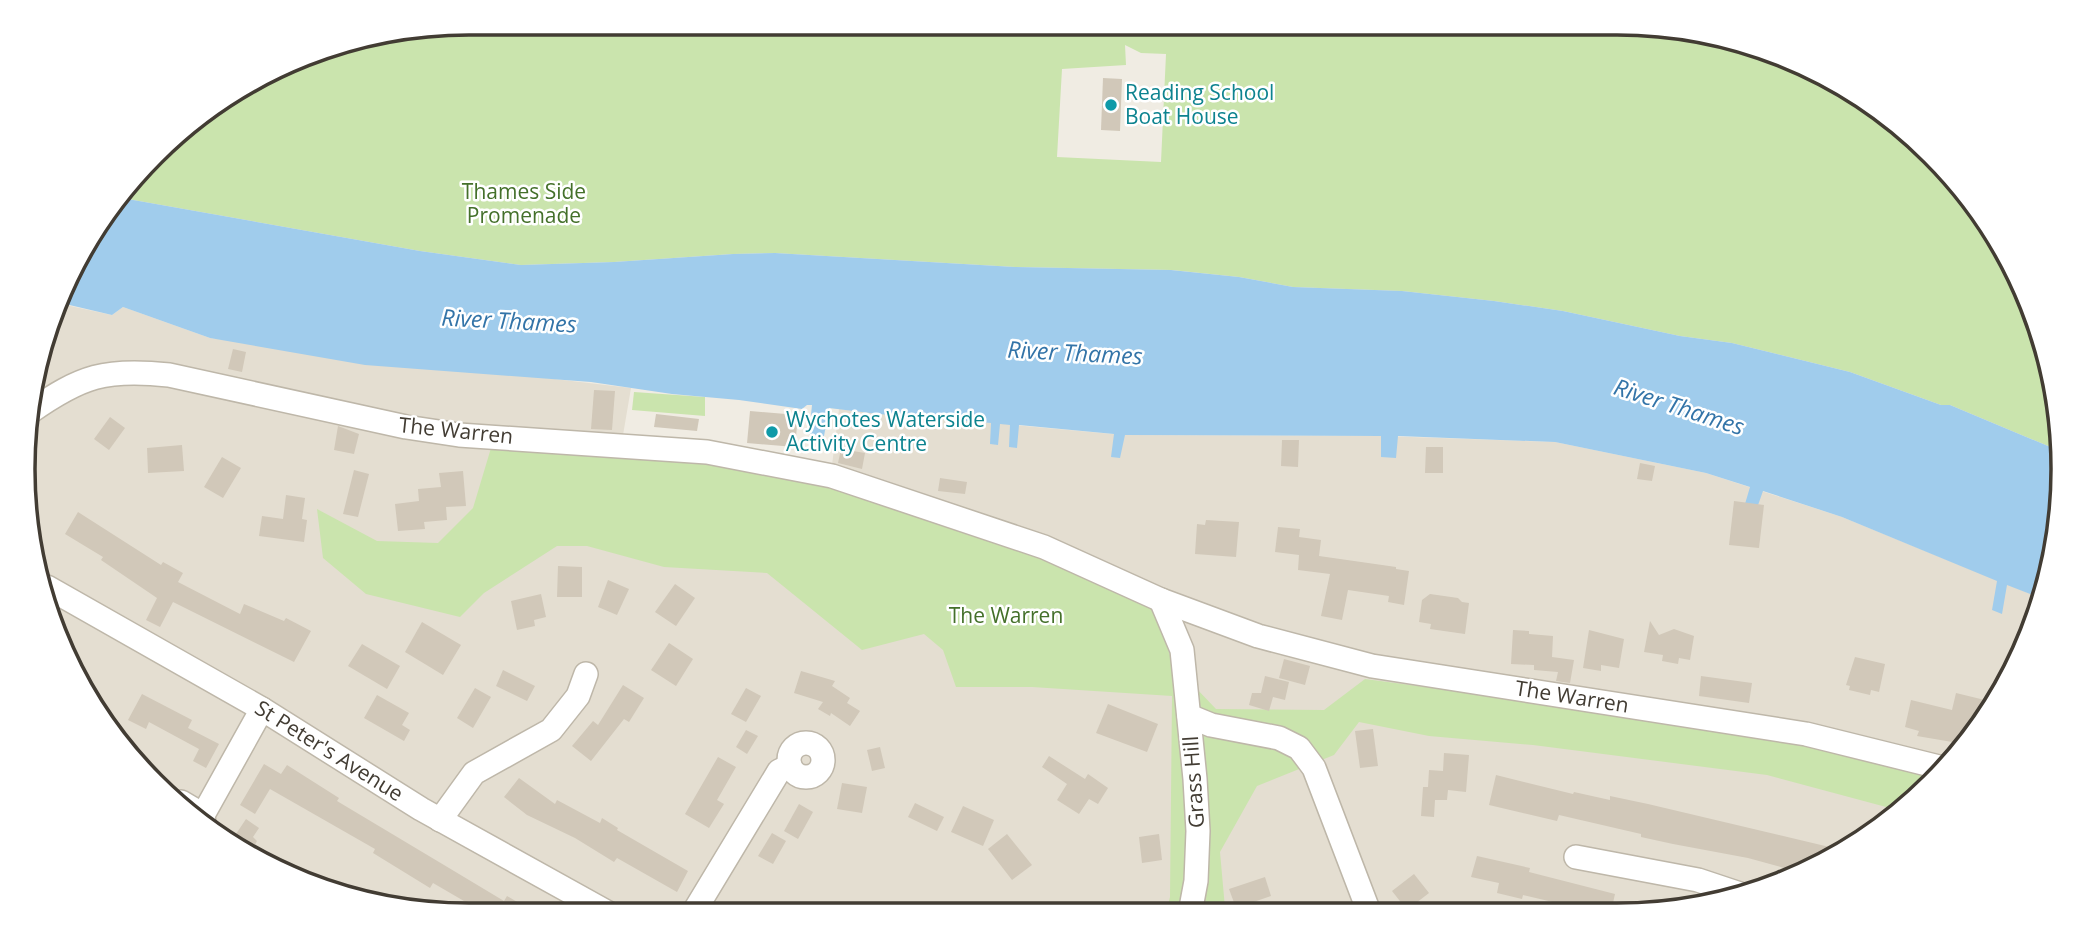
<svg xmlns="http://www.w3.org/2000/svg" width="2086" height="938" font-family="'Open Sans',sans-serif">
  <rect width="100%" height="100%" fill="#f0ece3"/>
  <!-- residential -->
  <path fill="#e4ded1" d="M61 304 112 315 123 307 210 338 631 388 623 435 832 465 839 409 1124 435 1382 436 1555 442 1706 473 1842 517 2038 597 2029 639 1971 740 1889 823 1788 881 1676 911 469 915 299 881 175 805 82 692 27 528 31 382Z"/>
  <!-- green -->
  <g fill="#cae4ad" fill-rule="evenodd">
    <path d="M469 23H1617L1787 57 1932 153 2029 298 2060 451 1950 405H1941L1850 372 1732 343 1680 336 1563 311 1494 301 1402 291 1293 287 1239 277 1172 270 1015 267 775 253 733 254 614 262 521 265 420 251 122 198 175 133 325 47ZM1125 45 1141 53 1166 54 1161 162 1057 157 1062 69 1126 65Z"/>
    <path d="M634 392 705 397V416L632 410Z"/>
    <path d="M491 448 673 457 842 489 1034 550 1153 605 1173 664 1216 709 1324 710 1365 679 1660 718 1805 743 1937 775 1901 811 1767 775 1533 745 1429 736 1359 722 1334 755 1257 786 1220 852 1225 908 1223 913H1166L1170 897 1172 696 1032 687H956L943 650 924 634 862 650 767 573 664 567 587 546H557L484 593 460 617 366 594 323 558 317 509 377 541 438 543 473 508Z"/>
  </g>
  <!-- water -->
  <path fill="#a0ccec" d="M122 198 420 251 521 265 614 262 733 254 775 253 1015 267 1171 270 1239 277 1293 287 1402 291 1494 301 1563 311 1680 336 1732 343 1850 372 1941 405H1950L2060 451 2063 469 2038 597 2007 585 2002 614 1992 610 1997 581 1842 517 1763 491 1757 508 1745 504 1750 487 1706 473 1555 442 1398 436 1396 458 1381 457V436L1125 435 1120 458 1111 457 1114 434 1019 425 1017 448 1009 447 1010 425 1000 424 998 445 990 444 991 423 878 414 829 408 824 436 809 434 812 405H807L802 409 739 400 672 394 591 382 365 365 210 338 123 307 112 315 61 303 83 246Z"/>
  <!-- building -->
  <g fill="#d1c8b9">
    <path d="M1103 78 1122 79 1120 131 1101 130Z"/>
    <path d="M233 349 246 352 242 372 228 369Z"/>
    <path d="M594 390 615 391 612 430 591 429Z"/>
    <path d="M750 411 798 415 795 447 747 443Z"/>
    <path d="M656 414 699 419 697 431 654 427Z"/>
    <path d="M110 417 125 428 109 450 94 439Z"/>
    <path d="M338 426 359 434 354 454 334 450Z"/>
    <path d="M1282 440H1299L1298 467 1281 466Z"/>
    <path d="M182 445 184 471 148 473 147 448Z"/>
    <path d="M1426 447H1443V473H1425Z"/>
    <path d="M841 449 865 453 862 469 838 463Z"/>
    <path d="M222 457 241 468 223 498 204 487Z"/>
    <path d="M1640 463 1655 466 1652 481 1637 479Z"/>
    <path d="M354 470 369 474 358 517 343 514Z"/>
    <path d="M463 471 466 506 446 507 447 520 424 522 425 529 398 531 395 504 419 501 418 489 441 487 439 473Z"/>
    <path d="M940 478 967 482 965 494 938 491Z"/>
    <path d="M286 495 305 498 302 519 307 520 304 542 259 536 262 516 283 519Z"/>
    <path d="M1734 501 1764 505 1759 548 1729 545Z"/>
    <path d="M78 512 161 565 163 562 183 573 178 582 240 614 244 604 284 621 286 618 311 631 294 662 173 602 160 627 146 620 157 598 101 560 103 557 65 534Z"/>
    <path d="M1206 520 1239 522 1236 557 1195 554 1197 524 1205 525Z"/>
    <path d="M1278 527 1300 529 1299 537 1321 540 1319 556 1396 567V569L1409 571 1404 605 1388 602 1389 596 1348 590 1342 620 1321 616 1330 574 1298 570 1299 555 1275 552Z"/>
    <path d="M558 566 582 567V597H557Z"/>
    <path d="M608 580 629 589 617 615 598 607Z"/>
    <path d="M675 584 695 598 676 626 655 612Z"/>
    <path d="M541 594 546 617 534 620 535 626 517 630 511 601Z"/>
    <path d="M1430 594 1458 598 1462 602 1469 603 1465 634 1430 629 1431 624 1419 622 1422 600Z"/>
    <path d="M1650 621 1659 635 1674 629 1694 636 1690 660 1679 658 1678 664 1662 661 1663 655 1644 652Z"/>
    <path d="M422 622 461 645 443 675 405 652Z"/>
    <path d="M1513 630 1529 631V634L1553 636 1552 657 1574 660 1570 683 1556 681 1558 672 1534 670V665L1511 664Z"/>
    <path d="M1589 630 1624 639 1619 668 1601 665V671L1583 668Z"/>
    <path d="M669 643 693 659 676 686 651 670Z"/>
    <path d="M362 644 400 666 387 689 348 666Z"/>
    <path d="M1855 657 1885 664 1879 692 1871 690 1870 695 1849 690 1850 686 1846 685Z"/>
    <path d="M1284 659 1310 666 1305 685 1279 678Z"/>
    <path d="M503 670 535 686 527 701 496 686Z"/>
    <path d="M801 671 835 681 832 686 850 698 847 703 860 711 850 726 831 713 830 716 818 709 823 702 794 693Z"/>
    <path d="M1265 676 1289 682 1285 700 1273 697 1269 711 1249 705 1252 693H1261Z"/>
    <path d="M1701 676 1752 683 1749 703 1699 696Z"/>
    <path d="M623 685 644 698 629 722 624 719 591 761 572 746 593 721 598 725Z"/>
    <path d="M475 688 491 697 473 728 457 718Z"/>
    <path d="M746 688 761 696 746 722 731 714Z"/>
    <path d="M1956 693 1993 702 1976 732 1967 730 1964 744 1917 736 1919 731 1905 727 1911 700 1952 710Z"/>
    <path d="M142 694 192 720 188 728 219 744 206 768 193 761 199 749 149 722 146 729 128 720Z"/>
    <path d="M377 695 409 713 402 725 410 730 404 741 364 718Z"/>
    <path d="M1108 704 1158 724 1147 752 1096 733Z"/>
    <path d="M1373 729 1378 766 1360 768 1355 731Z"/>
    <path d="M746 730 758 736 747 754 736 747Z"/>
    <path d="M880 747 885 768 872 771 867 750Z"/>
    <path d="M1444 753 1469 755 1466 792 1448 790 1447 800H1435L1434 817 1421 816 1423 787H1428L1429 770 1443 771Z"/>
    <path d="M1049 756 1085 779 1088 774 1108 788 1098 804 1089 799 1079 814 1057 800 1067 784 1042 767Z"/>
    <path d="M718 757 736 767 717 800 724 804 709 828 685 814Z"/>
    <path d="M264 764 281 774 287 765 339 798 337 801 444 865 504 901 507 896 539 915H488L433 883 430 888 373 853 375 849 270 789 255 814 240 805Z"/>
    <path d="M1496 775 1573 794 1574 792 1610 800V796L1648 804 1842 850 1803 873 1748 858 1673 844 1641 837V834L1559 815 1557 821 1489 805Z"/>
    <path d="M519 778 555 804 557 800 600 823 602 818 618 828 617 830 688 871 677 892 617 858 614 862 575 838 527 815 504 797Z"/>
    <path d="M842 783 867 787 862 813 837 809Z"/>
    <path d="M915 803 944 817 937 831 908 817Z"/>
    <path d="M799 804 813 812 798 839 784 831Z"/>
    <path d="M963 806 994 820 983 846 951 832Z"/>
    <path d="M246 819 259 828 253 837 257 841 251 852 232 840Z"/>
    <path d="M772 833 786 841 773 864 758 856Z"/>
    <path d="M1007 834 1032 865 1012 880 988 849Z"/>
    <path d="M1159 834 1162 860 1142 863 1139 837Z"/>
    <path d="M1477 856 1530 868 1529 872 1615 894 1611 912H1573L1574 907 1523 895 1522 899 1497 893 1499 883 1471 877Z"/>
    <path d="M1414 874 1429 893 1407 910 1392 891Z"/>
    <path d="M1265 877 1271 896 1236 908 1229 889Z"/>
  </g>
  <g fill="none" stroke-linecap="round" stroke-linejoin="round">
    <defs>
      <g id="minor">
        <path d="M30 412C81 376 106 368 169 375L406 427 459 435 707 452 832 476 1044 547 1161 600 1258 636 1372 666 1806 734 1943 768"/>
        <path d="M47 587 262 709 421 809 612 915"/>
        <path d="M1161 600 1182 650 1195 779 1198 831 1196 881 1190 913"/>
        <path d="M1189 716 1211 725 1279 738 1299 748 1314 768 1369 912"/>
        <circle cx="806" cy="760" r="17"/>
        <path d="M181 802 203 815"/>
        <path d="M440 820 474 773 551 730 578 696 586 674"/>
        <path d="M204 823 203 815 262 709"/>
        <path d="M1576 857 1698 880 1740 894"/>
        <path d="M692 915 779 771 790 766"/>
      </g>
    </defs>
    <!-- minor casing -->
    <use href="#minor" stroke="#beb7a9" stroke-width="26"/>
    <!-- minor -->
    <use href="#minor" stroke="#fff" stroke-width="23"/>
  </g>
  <!-- markers -->
  <g fill="#0f9aa8" stroke="#fff" stroke-width="2.5">
    <circle cx="1111" cy="105" r="7"/>
    <circle cx="772" cy="432" r="7"/>
  </g>
  <g text-anchor="middle" stroke-width="5" stroke-linejoin="round" paint-order="stroke">
    <!-- culture labels -->
    <g font-size="21" fill="#0d838f" stroke="#fff" text-anchor="start">
      <text x="1125" y="100">Reading School<tspan x="1125" dy="24">Boat House</tspan></text>
      <text x="786" y="427">Wychotes Waterside<tspan x="786" dy="24">Activity Centre</tspan></text>
    </g>
    <!-- park labels -->
    <g font-size="21" fill="#44702a" stroke="#fff">
      <text x="524" y="199">Thames Side<tspan x="524" dy="24">Promenade</tspan></text>
      <text x="1006" y="623">The Warren</text>
    </g>
    <!-- street labels -->
    <g font-size="21" fill="#423c33" stroke="#fff">
      <text transform="translate(456 431) rotate(6)" y="7">The Warren</text>
      <text transform="translate(1572 697) rotate(9)" y="7">The Warren</text>
      <text transform="translate(329 751) rotate(32)" y="7">St Peter's Avenue</text>
      <text transform="translate(1194 782) rotate(-94)" y="7">Grass Hill</text>
    </g>
    <!-- water labels -->
    <g font-size="23" font-style="italic" fill="#3374a8" stroke="#fff">
      <text transform="translate(509 321) rotate(3)" y="8">River Thames</text>
      <text transform="translate(1075 353) rotate(3)" y="8">River Thames</text>
      <text transform="translate(1679 407) rotate(18)" y="8">River Thames</text>
    </g>
  </g>
  <!-- crop -->
  <path d="M0 0H2086V938H0ZM469 35H1617A434 434 0 0 1 2051 469V469A434 434 0 0 1 1617 903H469A434 434 0 0 1 35 469V469A434 434 0 0 1 469 35Z" fill="#fff" fill-rule="evenodd"/>
  <path fill="none" stroke="#423c33" stroke-width="3.5" d="M469 35H1617A434 434 0 0 1 2051 469V469A434 434 0 0 1 1617 903H469A434 434 0 0 1 35 469V469A434 434 0 0 1 469 35Z"/>
</svg>
